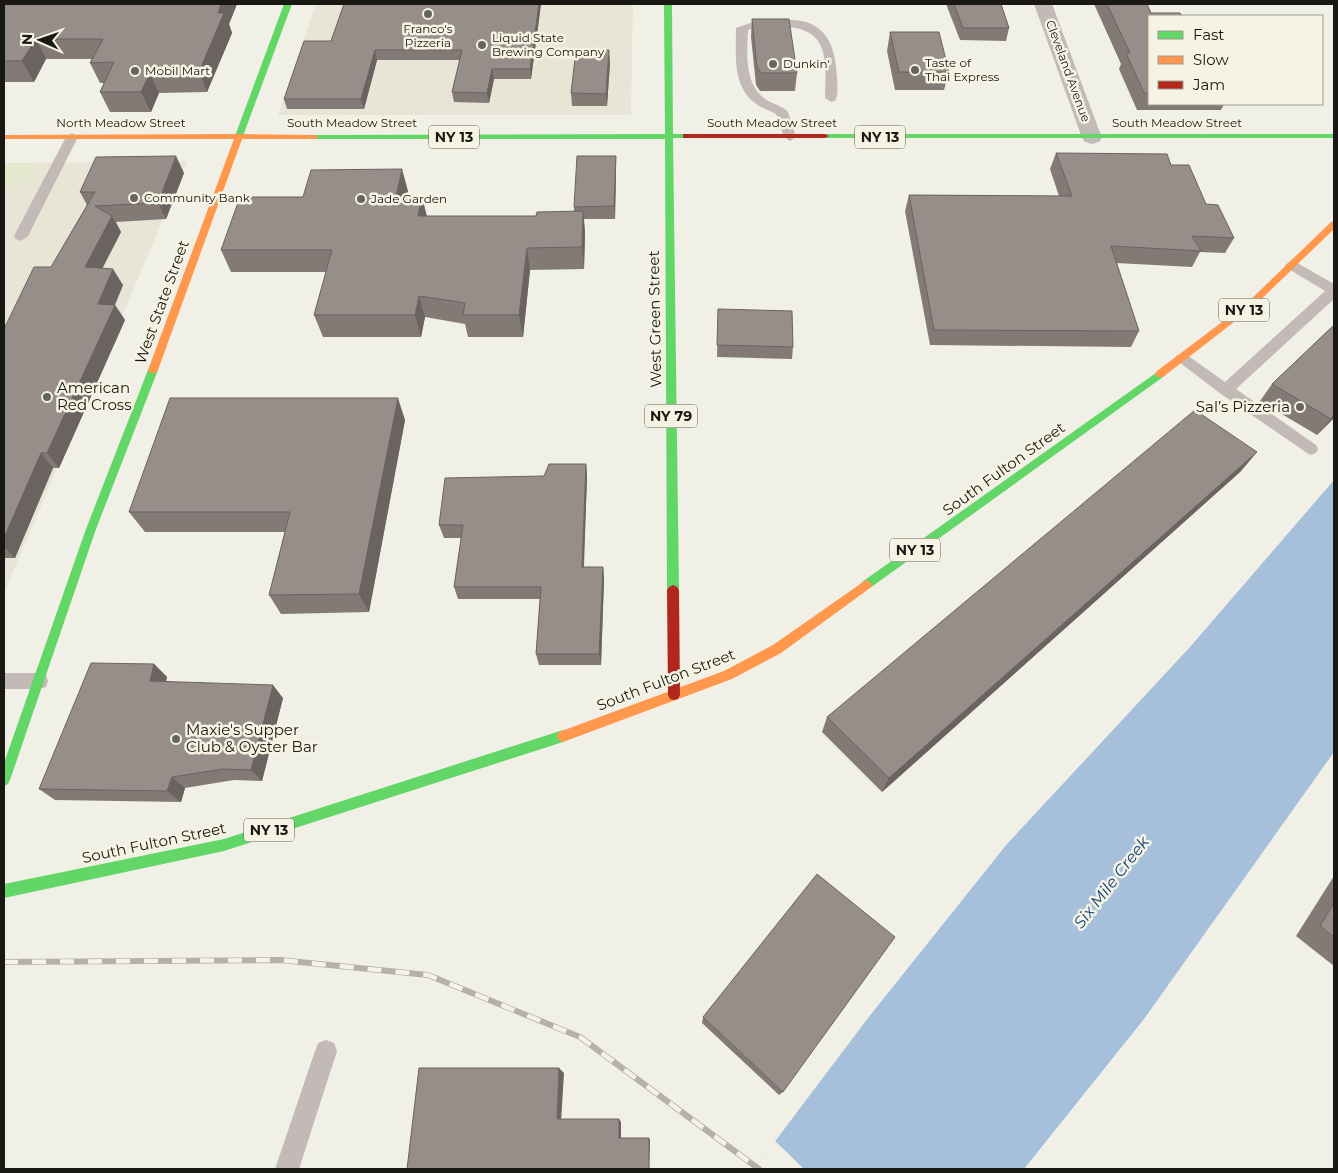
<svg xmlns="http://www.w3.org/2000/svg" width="1338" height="1173" font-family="Montserrat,sans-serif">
  <rect width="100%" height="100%" fill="#f1f0e7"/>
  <!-- built -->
  <g fill="#e7e5d5">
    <path d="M316 4H633L631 115H278Z"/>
    <path d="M188 161 4 593V185L28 183 38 163Z"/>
  </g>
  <!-- green -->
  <path fill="#e5e8cf" d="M4 163H38L28 183 4 185Z"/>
  <!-- water -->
  <path fill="#a6c0dc" d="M1334 480V752L1144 1019 1024 1169H754L868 1018 1007 844 1190 647Z"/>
  <!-- pier -->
  <path fill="#f1f0e7" d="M775 1141 804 1169H754Z"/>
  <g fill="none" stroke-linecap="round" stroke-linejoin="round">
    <!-- lane -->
    <g fill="#c3bab7" fill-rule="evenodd">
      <path d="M794 20C827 22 836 48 837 78 837 85 839 94 835 101L831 102 825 98C826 62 830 27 783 27 771 28 759 26 748 30 747 52 744 84 765 99 772 104 782 105 788 112L796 137 790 141 784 137 776 114C769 110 761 108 755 103 732 86 736 53 736 28L756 21Z"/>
      <path d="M72 133 78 137 28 236 21 241 16 239 14 236 66 137Z"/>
      <path d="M1292 260 1334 284V299L1236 389 1316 445 1318 449 1316 453 1310 455 1221 394 1175 359 1177 355H1187L1225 382 1325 291 1287 268 1285 265Z"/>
      <path d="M4 673H39L46 675 48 681 46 687 39 689H4Z"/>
      <path d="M326 1040 334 1043 337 1051 299 1169H275L315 1051 318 1043Z"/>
    </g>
    <!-- street -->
    <path fill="#c3bab7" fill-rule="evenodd" d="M1034 4H1052L1102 138 1099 142 1092 144 1085 142 1082 138Z"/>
    <!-- fast -->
    <g fill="#63d668" fill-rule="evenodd">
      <path d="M284 4H292L243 136 236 138 235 136Z"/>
      <path d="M664 4H672L673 134H686L690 136 686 138H673L679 590 677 593H669L667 590 665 139H315L311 137 315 135 665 134Z"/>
      <rect x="822" y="134" width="512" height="4"/>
      <path d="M153 366 158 370 96 529 10 780 8 784 4 786V763L86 529 148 370Z"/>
      <path d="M1160 370 1163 371 1165 374 1163 377 870 588H862L860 585 862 582Z"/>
      <path d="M563 730 567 732 569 736 567 740 563 742 224 851 4 898V884L224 839Z"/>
    </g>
    <!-- slow -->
    <g fill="#ff974d" fill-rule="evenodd">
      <path d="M239 134 315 135 319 137 315 139H242L158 370 156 373H150L148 370 234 139H4V135Z"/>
      <path d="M1334 221V229L1252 308 1163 377H1157L1155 374 1157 371 1246 304 1331 222Z"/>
      <path d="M866 580 870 582 872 585 870 588 781 653 732 679 563 742 559 740 557 736 559 732 724 671 773 645Z"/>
    </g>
    <!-- jam -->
    <g fill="#b3261e" fill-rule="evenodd">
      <path d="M683 134H825L829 136 825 138H683Z"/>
      <path d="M673 585 677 587 679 590 680 695 678 699 674 700 670 699 668 695 667 590 669 587Z"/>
    </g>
    <defs>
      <path id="rail" d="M4 962 280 960 428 975 580 1037 759 1169"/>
    </defs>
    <!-- rail casing -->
    <use href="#rail" stroke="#b5b0ac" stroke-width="6"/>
    <!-- rail -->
    <use href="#rail" stroke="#f5f3e3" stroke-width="4.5" stroke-dasharray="14" stroke-linecap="butt"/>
  </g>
  <!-- wall -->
  <g fill="#837a76">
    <path d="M4 4H237L229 24 232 33 207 92 159 93 151 112H110L100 92 104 83H100L90 63 92 59H46L34 82H4Z"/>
    <path d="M344 4H541L531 79H494L489 103 454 102 452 92 460 60H377L364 109H287L284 99 331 41Z"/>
    <path d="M946 4H1001L1009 28 1006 41 960 40Z"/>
    <path d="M1094 4H1147L1149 16V104H1224L1221 110H1137L1119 69 1121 64Z"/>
    <path d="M752 19 797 73 795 91H760L756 85 751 37Z"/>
    <path d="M890 32 949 72 944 90H895L887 51Z"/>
    <path d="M610 62 607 106H572L571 93Z"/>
    <path d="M1056 153 1171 165 1206 204 1234 238 1225 253 1200 252 1192 267 1116 263 1139 331 1131 347 930 345 905 211 909 195 1059 196 1050 169Z"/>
    <path d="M616 168 615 219H584L585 233 584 269 530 270 523 337H468L465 324 425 317 421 337H323L314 315 326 272H231L221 250 303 197 408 191 407 197H422L427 216H536L574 211V207Z"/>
    <path d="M184 173 166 219 116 222 121 232 102 268 123 285 115 305 125 320 59 468H53L15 558H4V329L51 267 87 205 80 192Z"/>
    <path d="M718 309 793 347 792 359 717 357Z"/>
    <path d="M1334 325V418L1317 435 1260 401 1272 384Z"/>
    <path d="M405 420 369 612 281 614 269 595 285 532H145L129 512Z"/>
    <path d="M1257 452 1240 472 882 792 822 732 827 717Z"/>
    <path d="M586 464 587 477 584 567H603L604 579 601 665H539L536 654 540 599H458L454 587 461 538H444L439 525 544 476Z"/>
    <path d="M154 664 167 677 166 681 283 698 262 781 234 780 185 788 181 802 55 800 39 789Z"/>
    <path d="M1334 876V966L1296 936Z"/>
    <path d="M703 1017 783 1092 779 1095 702 1023Z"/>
  </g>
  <!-- shaded-wall -->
  <g fill="#6a6360">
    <path d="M221 4H237L229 24 232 33 207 92 199 72 218 13Z"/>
    <path d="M539 4H541L531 79 530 69Z"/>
    <path d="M36 39 46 59 34 82 22 61Z"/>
    <path d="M375 50 377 60 364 109 361 99Z"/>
    <path d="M609 50 610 62 607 106 606 94Z"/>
    <path d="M492 69 494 79 489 103 487 93Z"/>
    <path d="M150 73 159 93 151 112 141 92Z"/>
    <path d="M176 156 184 173 166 219 158 203Z"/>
    <path d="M616 156V168L615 219 614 206Z"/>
    <path d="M402 169 408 191 402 219 396 197Z"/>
    <path d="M422 197 427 219 418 216Z"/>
    <path d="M583 211 585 233 584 269 582 247Z"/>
    <path d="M112 216 121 232 95 283 85 267Z"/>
    <path d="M527 248 530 270 523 337 519 315Z"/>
    <path d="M113 269 123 285 112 311 115 305 125 320 59 468 47 453 98 304Z"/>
    <path d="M419 296 425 317 421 337 415 315Z"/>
    <path d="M398 398 405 420 369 612 359 594Z"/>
    <path d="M1334 415V418L1317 435 1331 419Z"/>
    <path d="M1257 452 1240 472 882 792 889 778Z"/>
    <path d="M41 453 53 468 15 558 4 547V538Z"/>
    <path d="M586 464 587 477 583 579 582 567Z"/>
    <path d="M603 567 604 579 601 665 599 654Z"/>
    <path d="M154 664 167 677 163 694 150 681Z"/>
    <path d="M273 685 283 698 262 781 251 770Z"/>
    <path d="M172 777 185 788 181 802 167 791Z"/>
    <path d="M559 1068 564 1073 561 1122 557 1119Z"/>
    <path d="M619 1119 621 1122V1141L619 1138Z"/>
    <path d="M649 1138 650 1141 649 1169Z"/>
  </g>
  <!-- building -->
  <g fill="#988e89" stroke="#6a6360">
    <path d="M4 4H221L218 13H224L199 72 150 73 141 92H100L114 62 90 63 103 39H36L22 61H4Z"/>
    <path d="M344 4H539L530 69H492L487 93 452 92 462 50H375L361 99H284L304 41H331Z"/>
    <path d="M954 4H1001L1009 28H963Z"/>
    <path d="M1107 4H1147L1151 13H1180L1182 16H1149V93H1144L1126 53H1130Z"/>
    <path d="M752 19H789L797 73H761L757 67Z"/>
    <path d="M890 32H939L949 72H899Z"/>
    <path d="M576 50H609L606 94 571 93Z"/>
    <path d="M1056 153 1167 154 1171 165H1189L1206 204 1218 205 1234 238 1192 236 1201 251 1111 246 1139 331 934 330 909 195 1072 196Z"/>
    <path d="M176 156 158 203 95 206 112 216 85 267 113 269 98 304 115 305 47 453H41L4 538V329L34 267H51L95 192H80L96 157Z"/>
    <path d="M577 156H616L614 206 574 207Z"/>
    <path d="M402 169 396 197H422L418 216H536L537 212 583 211 582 247 527 248 519 315H463L465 303 419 296 415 315H314L332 250H221L240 197H303L311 170Z"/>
    <path d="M718 309 792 311 793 347 717 345Z"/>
    <path d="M1334 325V415L1331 419 1272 384Z"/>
    <path d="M170 398H398L359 594 269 595 290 512H129Z"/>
    <path d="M1195 410 1257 452 889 778 827 717Z"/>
    <path d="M549 464H586L582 567H603L599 654H536L541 587H454L463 525H439L445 478 544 476Z"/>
    <path d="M91 663 154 664 150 681 273 685 251 770 223 769 172 777 167 791 39 789Z"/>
    <path d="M817 874 895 937 783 1092 703 1017Z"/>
    <path d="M1334 903V937L1320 926Z"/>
    <path d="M419 1068H559L557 1119H619V1138H649V1169H407Z"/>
  </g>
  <!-- markers -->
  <g fill="#65645d" stroke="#f5f3e3" stroke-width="2">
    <circle cx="428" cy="14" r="5"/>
    <circle cx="482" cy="45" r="5"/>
    <circle cx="773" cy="64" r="5"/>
    <circle cx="915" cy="70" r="5"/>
    <circle cx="135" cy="71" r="5"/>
    <circle cx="134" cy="198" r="5"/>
    <circle cx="361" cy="199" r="5"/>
    <circle cx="47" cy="397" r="5"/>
    <circle cx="1300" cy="407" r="5"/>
    <circle cx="176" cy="739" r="5"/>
  </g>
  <g text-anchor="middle" stroke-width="5" stroke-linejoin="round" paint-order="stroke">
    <!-- far-poi labels -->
    <g font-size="12" fill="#191812" stroke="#f5f3e3" text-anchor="start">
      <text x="428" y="33" text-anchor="middle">Franco's<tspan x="428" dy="14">Pizzeria</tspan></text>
      <text x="492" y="42">Liquid State<tspan x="492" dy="14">Brewing Company</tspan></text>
      <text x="925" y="67">Taste of<tspan x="925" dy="14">Thai Express</tspan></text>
      <text x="783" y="68">Dunkin'</text>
      <text x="145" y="75">Mobil Mart</text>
      <text x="144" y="202">Community Bank</text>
      <text x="371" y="203">Jade Garden</text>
    </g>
    <!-- far-street labels -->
    <g font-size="12" fill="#191812" stroke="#f5f3e3">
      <text transform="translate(1068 71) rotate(70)" y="4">Cleveland Avenue</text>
      <text x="121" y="127">North Meadow Street</text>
      <text x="352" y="127">South Meadow Street</text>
      <text x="772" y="127">South Meadow Street</text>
      <text x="1177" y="127">South Meadow Street</text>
    </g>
    <!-- shield labels -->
    <g fill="#f5f3e3" stroke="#5b5a51" stroke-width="1">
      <rect x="429" y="125.5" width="50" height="23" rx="4"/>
      <rect x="855" y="125.5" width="50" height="23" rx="4"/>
      <rect x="1219" y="298.5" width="50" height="23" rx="4"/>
      <rect x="645" y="404.5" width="52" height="23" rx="4"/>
      <rect x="890" y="538.5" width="50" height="23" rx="4"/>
      <rect x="244" y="818.5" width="50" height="23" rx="4"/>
    </g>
    <g font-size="14" font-weight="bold" fill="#191812">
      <text x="454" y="142">NY 13</text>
      <text x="880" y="142">NY 13</text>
      <text x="1244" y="315">NY 13</text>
      <text x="671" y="421">NY 79</text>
      <text x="915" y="555">NY 13</text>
      <text x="269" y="835">NY 13</text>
    </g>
    <!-- street labels -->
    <g font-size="15" fill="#191812" stroke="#f5f3e3">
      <text transform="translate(162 302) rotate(-70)" y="5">West State Street</text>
      <text transform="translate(655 319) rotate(-91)" y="5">West Green Street</text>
      <text transform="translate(1004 469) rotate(-36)" y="5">South Fulton Street</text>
      <text transform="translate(666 680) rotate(-21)" y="5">South Fulton Street</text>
      <text transform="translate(154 843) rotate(-12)" y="5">South Fulton Street</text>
    </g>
    <!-- poi labels -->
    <g font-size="15" fill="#191812" stroke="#f5f3e3" text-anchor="start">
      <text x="57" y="393">American<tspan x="57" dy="17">Red Cross</tspan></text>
      <text x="1290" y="412" text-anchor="end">Sal’s Pizzeria</text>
      <text x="186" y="735">Maxie's Supper<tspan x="186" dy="17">Club &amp; Oyster Bar</tspan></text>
    </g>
    <!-- water labels -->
    <g font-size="16" font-style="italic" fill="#104279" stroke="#f5f3e3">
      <text transform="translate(1111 882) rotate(-52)" y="6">Six Mile Creek</text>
    </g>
  </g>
  <!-- border -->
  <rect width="1338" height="1173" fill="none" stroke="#191812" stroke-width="10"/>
  <!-- legend -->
  <rect x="1148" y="15" width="175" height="90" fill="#f5f3e3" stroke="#9d9b8f"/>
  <rect x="1158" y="31" width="25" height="8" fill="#63d668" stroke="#9d9b8f"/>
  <text x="1193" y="40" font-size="15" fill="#191812">Fast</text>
  <rect x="1158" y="56" width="25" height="8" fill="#ff974d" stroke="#9d9b8f"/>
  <text x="1193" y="65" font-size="15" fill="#191812">Slow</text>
  <rect x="1158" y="81" width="25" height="8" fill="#b3261e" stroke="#9d9b8f"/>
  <text x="1193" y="90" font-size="15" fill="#191812">Jam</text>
  <!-- north arrow -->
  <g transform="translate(40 40) rotate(272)" stroke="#f5f3e3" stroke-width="4" paint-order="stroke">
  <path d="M0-4L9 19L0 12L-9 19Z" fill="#191812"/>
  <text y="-8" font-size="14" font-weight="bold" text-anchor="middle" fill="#191812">N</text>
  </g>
</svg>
